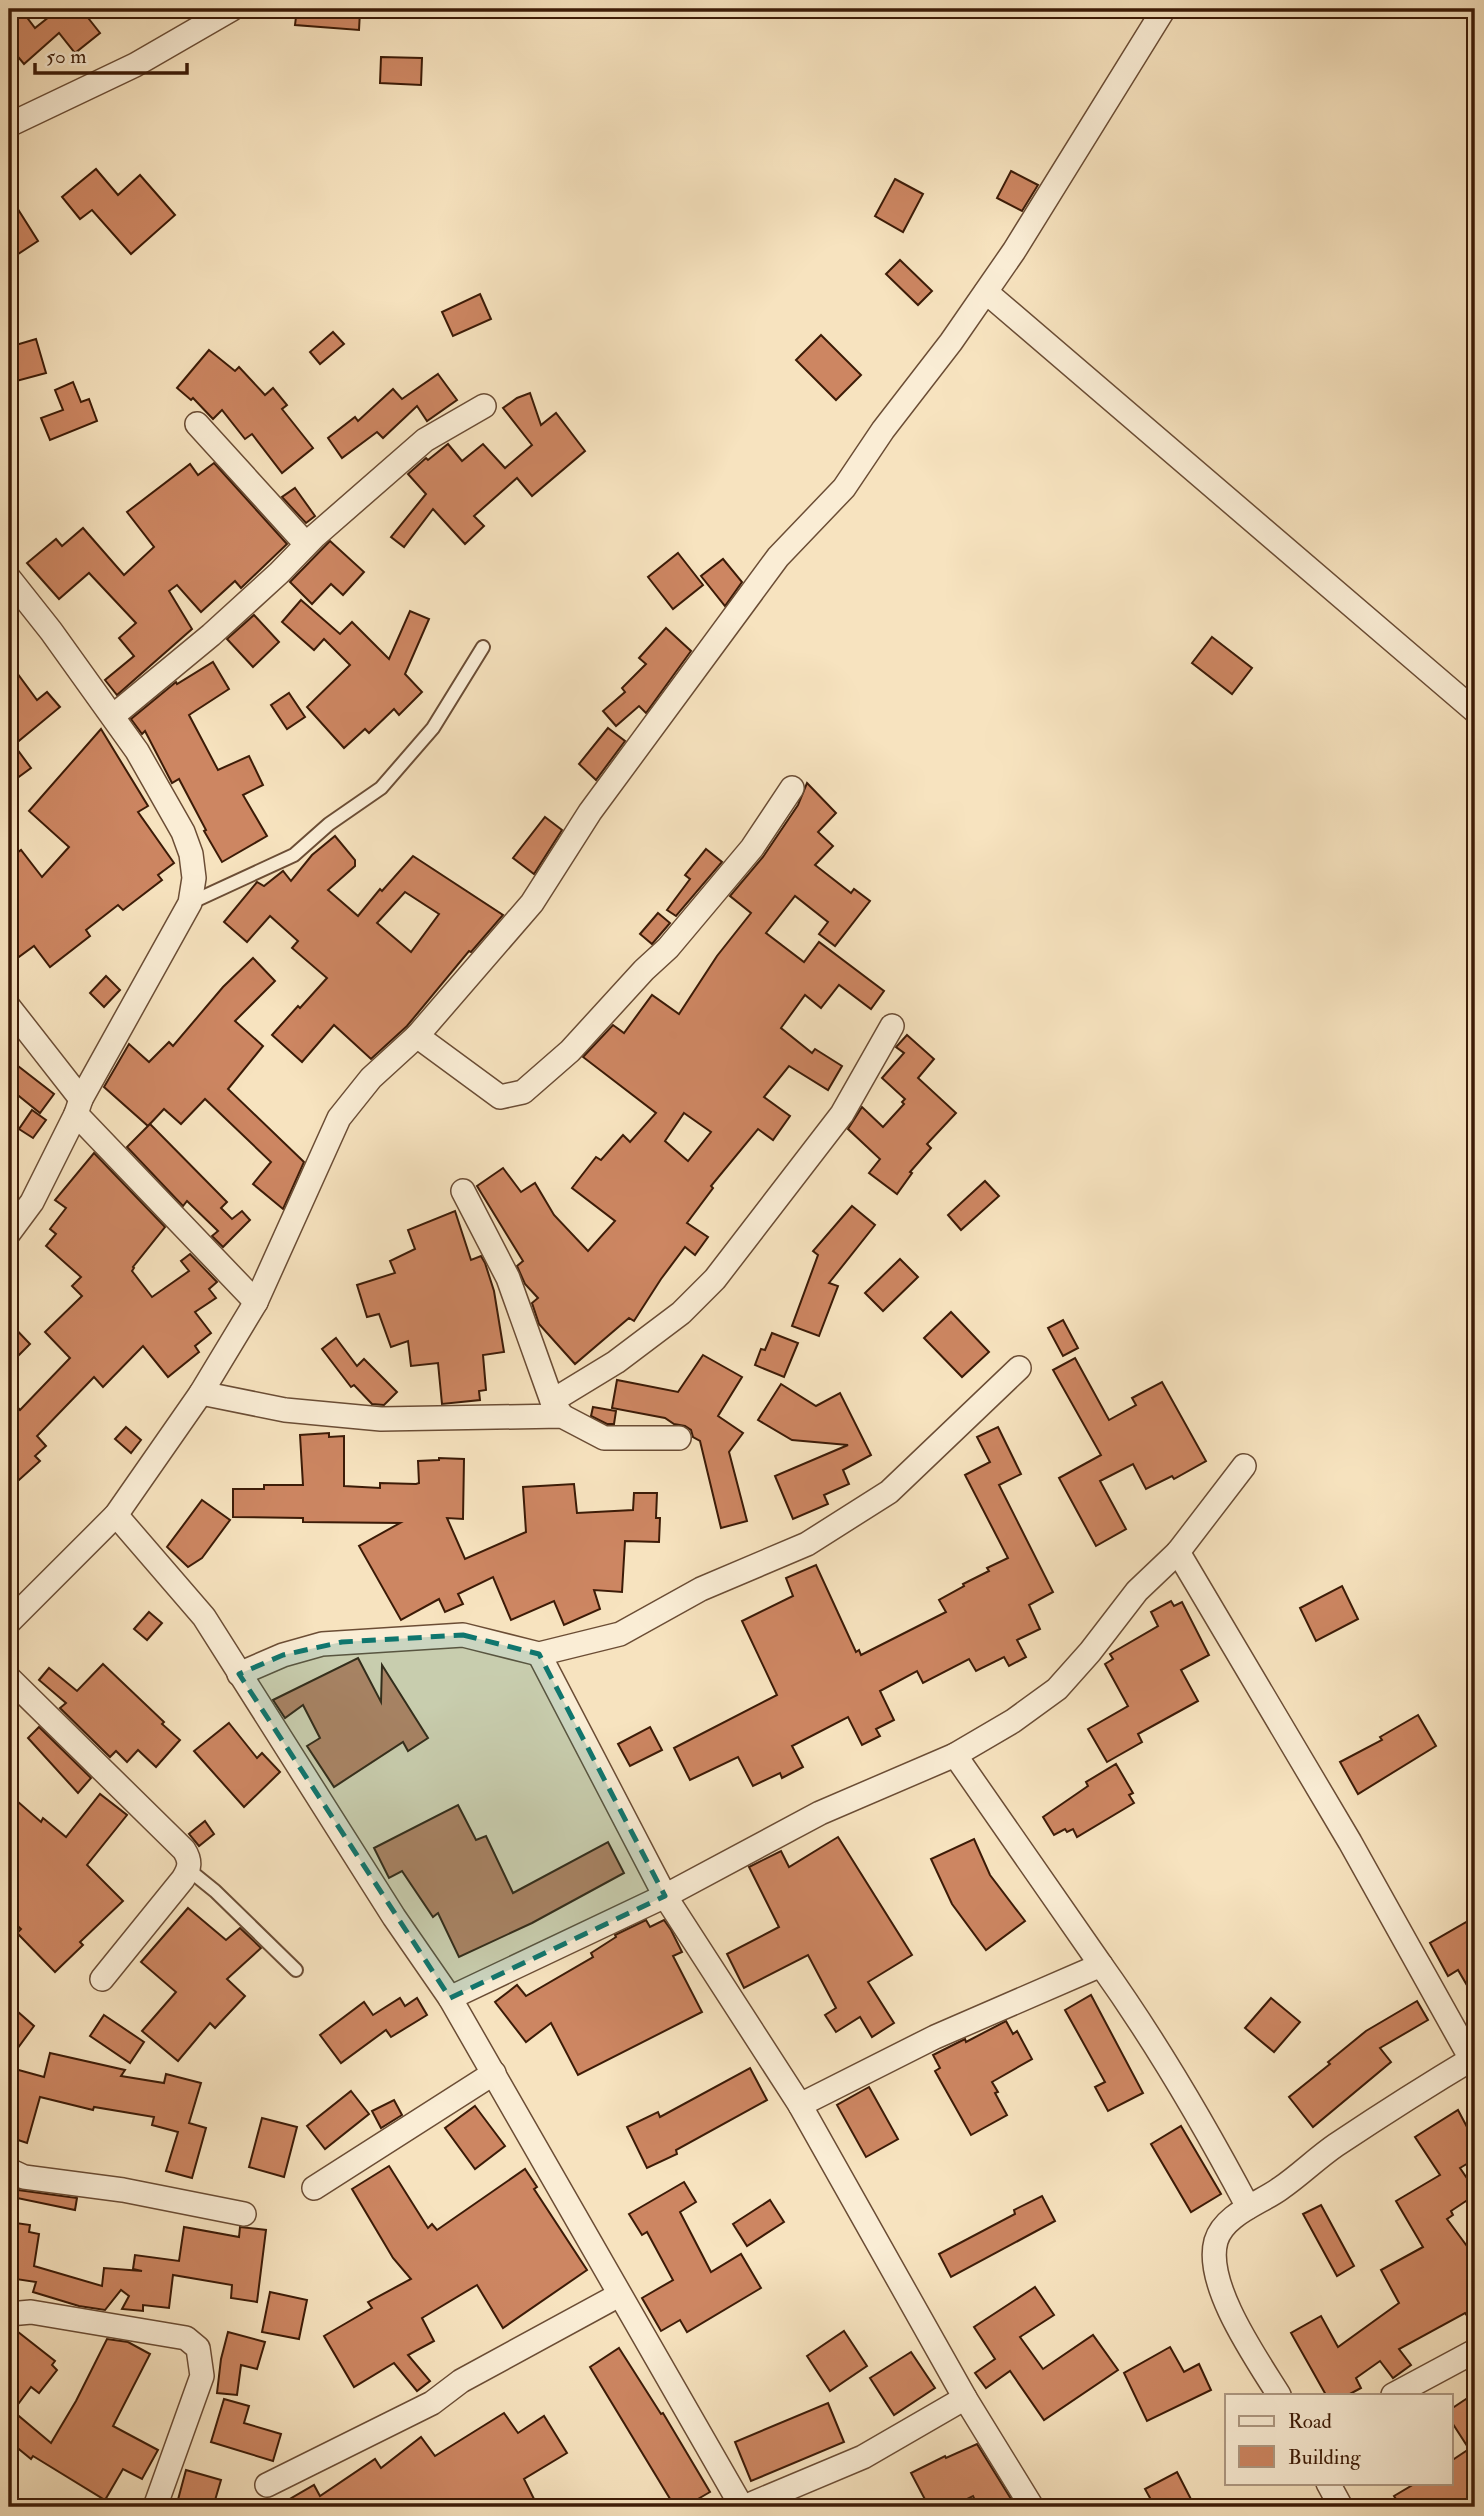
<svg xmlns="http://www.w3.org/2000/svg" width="1484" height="2516" font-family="'IM FELL Double Pica',serif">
  <rect width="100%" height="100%" fill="#f7e3bf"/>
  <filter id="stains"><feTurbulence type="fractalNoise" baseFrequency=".00286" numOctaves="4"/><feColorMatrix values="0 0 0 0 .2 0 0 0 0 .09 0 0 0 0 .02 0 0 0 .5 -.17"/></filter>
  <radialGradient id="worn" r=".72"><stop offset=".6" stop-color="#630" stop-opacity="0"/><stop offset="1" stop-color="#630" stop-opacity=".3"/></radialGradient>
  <!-- building -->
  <g fill="#cd8662" stroke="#3c1b07" stroke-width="2" fill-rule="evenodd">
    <path d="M59 9H81L100 33 75 53 59 33 24 64 9 46V22L22 11 35 28Z"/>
    <path d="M297 9 360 11 359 30 295 25Z"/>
    <path d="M381 57 422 58 421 85 380 83Z"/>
    <path d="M96 169 118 195 140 175 175 215 131 254 92 210 80 219 62 197Z"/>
    <path d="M1011 171 1038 185 1022 211 997 198Z"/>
    <path d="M895 179 923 194 903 232 875 216Z"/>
    <path d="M9 195 38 241 9 260Z"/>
    <path d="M900 260 932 291 918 305 886 274Z"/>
    <path d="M480 294 491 319 453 336 442 312Z"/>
    <path d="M333 332 344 344 320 364 310 352Z"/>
    <path d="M821 335 861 375 836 400 796 360Z"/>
    <path d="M36 339 46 373 9 383V347Z"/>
    <path d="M209 350 235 371 239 367 265 395 273 388 287 405 282 409 313 448 282 473 252 434 245 439 222 410 213 419 193 398 191 400 177 388Z"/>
    <path d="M438 374 457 400 427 421 417 406 383 438 377 432 342 458 328 438 355 417 358 421 393 389 402 399Z"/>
    <path d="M73 382 81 402 89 399 97 421 50 440 41 418 63 410 55 390Z"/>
    <path d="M530 393 541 425 556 413 585 451 532 496 517 478 474 516 484 526 465 544 433 509 404 547 391 537 426 494 408 474 426 458 428 460 448 444 462 461 483 444 505 468 532 445 503 408 517 398Z"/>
    <path d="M214 463 287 544 241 588 235 581 201 612 177 585 169 591 192 629 117 695 105 680 134 656 119 638 136 623 89 573 59 599 27 563 56 539 62 546 83 528 124 575 154 547 127 512 190 464 198 475Z"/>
    <path d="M295 488 315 516 306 523 282 497Z"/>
    <path d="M330 541 364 572 343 595 331 584 312 604 290 582Z"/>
    <path d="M678 553 703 585 673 609 648 577Z"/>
    <path d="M723 559 742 582 725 606 701 576Z"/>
    <path d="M301 600 340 634 352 622 389 659 410 611 429 619 405 674 422 692 399 715 394 709 369 733 365 729 344 748 307 707 350 665 324 639 314 650 282 622Z"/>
    <path d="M254 615 279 642 253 667 227 639Z"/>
    <path d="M666 628 691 651 646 713 639 706 616 726 603 711 625 692 622 688 646 664 639 658Z"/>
    <path d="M1212 637 1252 668 1232 694 1192 663Z"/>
    <path d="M9 662 37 700 47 692 60 707 14 745 31 768 9 784Z"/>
    <path d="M213 662 229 689 189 715 218 770 249 756 263 785 243 795 267 836 222 862 204 831 206 830 179 779 172 783 145 731 142 734 131 719 176 682 177 684Z"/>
    <path d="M289 693 305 717 287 729 271 705Z"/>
    <path d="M608 728 625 741 596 780 579 764Z"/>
    <path d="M101 729 148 806 138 812 174 863 158 875 162 880 123 910 118 905 86 930 90 936 50 967 34 946 16 959 9 949V859L21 850 42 877 69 847 29 811Z"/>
    <path d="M807 783 836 813 818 832 833 846 815 865 851 893 854 889 870 901 835 946 819 934 828 922 795 896 766 933 804 962 819 942 884 991 871 1009 839 985 821 1008 805 995 781 1028 812 1053 815 1049 842 1066 828 1090 789 1066 764 1097 790 1116 773 1140 758 1129 711 1186 713 1188 687 1223 708 1237 695 1255 685 1247 661 1279 634 1321 629 1318 575 1364 539 1324 532 1303 538 1298 525 1284 517 1266 523 1261 477 1186 503 1168 521 1192 535 1183 554 1215 588 1251 615 1221 572 1188 596 1157 601 1160 623 1135 630 1142 656 1113 583 1057 613 1025 624 1033 652 995 679 1014 717 956 751 913 730 896 763 857 798 805ZM684 1113 711 1132 688 1161 665 1141Z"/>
    <path d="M545 817 562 830 534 874 513 858Z"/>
    <path d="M335 836 355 860V866L328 890 358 916 380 889 382 891 413 856 503 915 471 952 469 951 407 1026 371 1059 334 1025 302 1062 272 1035 298 1006 300 1008 327 978 292 948 298 941 270 916 247 942 224 922 257 882 264 886 283 871 291 881 312 855ZM405 892 439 914 411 952 377 923Z"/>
    <path d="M706 849 722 862 676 916 667 910 690 879 685 875Z"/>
    <path d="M658 913 670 923 652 944 640 934Z"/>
    <path d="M253 958 275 981 235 1021 263 1046 228 1089 304 1162 283 1209 253 1184 271 1162 205 1099 181 1124 164 1109 148 1126 104 1087 129 1044 149 1062 169 1042 173 1046 223 987Z"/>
    <path d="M106 976 120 990 104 1007 90 993Z"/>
    <path d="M907 1035 934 1059 918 1078 956 1113 927 1144 931 1148 910 1172 912 1173 897 1194 869 1173 880 1159 848 1129 862 1107 883 1127 904 1104 902 1102 905 1099 882 1078 904 1053 896 1047Z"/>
    <path d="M9 1059 54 1094 40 1113 9 1088Z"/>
    <path d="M32 1110 46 1120 33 1138 19 1129Z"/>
    <path d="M150 1124 227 1202 221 1208 232 1219 242 1211 250 1220 223 1247 212 1236 218 1231 187 1201 183 1206 127 1147Z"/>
    <path d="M94 1153 165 1227 133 1267 134 1268 132 1271 152 1297 189 1271 181 1261 190 1254 217 1282 209 1289 216 1298 195 1312 211 1333 195 1346 199 1352 168 1377 143 1346 103 1387 94 1377 37 1436 46 1446 35 1456 40 1461 9 1489V1398L20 1410 70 1358 45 1332 82 1296 72 1286 81 1277 46 1246 56 1234 50 1229 66 1208 55 1200Z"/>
    <path d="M985 1181 999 1196 961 1230 948 1215Z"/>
    <path d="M852 1206 875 1225 829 1283 838 1286 819 1336 792 1326 818 1255 813 1251Z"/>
    <path d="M455 1211 471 1260 481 1256 485 1263 494 1291 504 1352 483 1355 486 1390 479 1391 480 1400 442 1404 438 1363 411 1366 408 1341 391 1347 379 1314 367 1317 357 1285 395 1273 390 1261 415 1249 408 1230Z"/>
    <path d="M900 1259 918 1277 883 1311 865 1293Z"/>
    <path d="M951 1312 989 1352 962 1377 924 1338Z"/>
    <path d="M1063 1320 1078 1348 1063 1356 1048 1328Z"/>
    <path d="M9 1322 30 1344 9 1365Z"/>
    <path d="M772 1333 798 1343 784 1377 755 1365 761 1349 765 1350Z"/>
    <path d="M336 1338 357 1366 364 1359 397 1392 384 1405 372 1404 354 1385 351 1387 322 1349Z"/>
    <path d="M703 1355 742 1377 718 1416 743 1433 729 1452 747 1521 721 1528 700 1441 693 1437 691 1430 685 1426 674 1424 665 1418 612 1408 617 1380 678 1392Z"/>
    <path d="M1075 1358 1109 1420 1136 1405 1132 1398 1162 1382 1206 1461 1174 1479 1172 1476 1146 1489 1133 1464 1100 1481 1126 1529 1096 1546 1059 1478 1101 1455 1053 1370Z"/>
    <path d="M781 1384 816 1406 840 1393 871 1455 843 1470 849 1484 824 1495 828 1504 793 1519 775 1476 848 1445 792 1440 758 1420Z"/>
    <path d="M593 1407 616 1411 614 1424H607L591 1416Z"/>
    <path d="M126 1427 141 1440 131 1453 115 1439Z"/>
    <path d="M998 1427 1021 1474 999 1485 1053 1592 1029 1605 1040 1629 1017 1640 1026 1657 1009 1666 1004 1657 976 1671 969 1659 923 1683 917 1671 880 1691 894 1720 876 1729 880 1736 862 1745 848 1717 792 1746 803 1767 782 1778 780 1773 753 1786 738 1757 690 1780 674 1748 777 1695 742 1621 793 1596 786 1578 816 1565 856 1652 859 1650 861 1655 946 1612 939 1600 964 1586 963 1584 989 1571 987 1568 1008 1558 965 1475 990 1462 977 1437Z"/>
    <path d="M329 1433V1437L344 1436V1486L380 1488V1483L416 1484 419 1483 418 1461 439 1460V1458L464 1459 463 1519 447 1518 465 1559 526 1532 523 1487 574 1484 577 1513 633 1510 634 1493H657L656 1518H660L659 1542 625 1541 622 1592 594 1590 600 1609 564 1625 554 1601 511 1620 493 1577 458 1594 463 1604 445 1612 439 1599 401 1620 359 1546 400 1523 303 1522V1518L233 1517V1489H264V1485H303L300 1435Z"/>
    <path d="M202 1500 230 1520 202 1558 188 1567 167 1547Z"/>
    <path d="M1342 1586 1358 1619 1316 1641 1300 1608Z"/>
    <path d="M1171 1601 1174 1606 1182 1602 1209 1655 1181 1670 1198 1701 1138 1734 1142 1742 1107 1762 1088 1729 1128 1706 1105 1664 1113 1659 1110 1654 1158 1626 1151 1612Z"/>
    <path d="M149 1612 162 1623 147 1640 134 1629Z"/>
    <path d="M358 1658 381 1702 382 1665 428 1738 408 1751 403 1742 334 1787 307 1746 320 1738 303 1705 285 1718 273 1700Z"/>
    <path d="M103 1664 164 1722 162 1724 180 1740 156 1767 138 1750 127 1762 116 1751 110 1757 60 1708 66 1703 39 1680 49 1668 77 1691Z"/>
    <path d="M1418 1715 1436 1746 1358 1794 1340 1762 1382 1740 1380 1737Z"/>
    <path d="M229 1723 257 1758 262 1753 280 1772 244 1807 194 1751Z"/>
    <path d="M39 1727 91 1778 78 1793 28 1738Z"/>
    <path d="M650 1727 662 1750 630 1766 618 1744Z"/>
    <path d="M1116 1764 1133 1793 1129 1795 1134 1803 1077 1837 1073 1829 1067 1832 1065 1829 1054 1835 1043 1817 1088 1786 1086 1782Z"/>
    <path d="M9 1794 41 1822 43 1818 66 1837 100 1794 127 1815 87 1865 123 1901 80 1942 83 1945 55 1972 17 1933 21 1929 9 1918Z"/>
    <path d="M458 1805 476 1840 486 1836 513 1893 608 1842 624 1873 532 1923 459 1957 438 1913 433 1917 402 1871 389 1878 374 1848Z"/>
    <path d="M205 1821 214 1834 199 1846 189 1834Z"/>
    <path d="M838 1837 912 1955 868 1982 894 2023 872 2037 860 2017 836 2032 825 2015 836 2008 808 1955 744 1988 727 1954 779 1927 749 1867 781 1851 789 1867Z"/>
    <path d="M974 1839 990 1875 1025 1921 986 1950 952 1904 931 1859Z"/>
    <path d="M188 1908 226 1940 240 1928 261 1948 227 1979 245 1996 215 2028 210 2023 178 2061 142 2031 176 1992 141 1962Z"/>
    <path d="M1475 1917V1999L1458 1970 1448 1976 1430 1943Z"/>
    <path d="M646 1920 650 1927 664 1920 671 1930 682 1952 673 1956 702 2012 578 2075 551 2023 526 2042 495 2002 517 1985 526 1996 593 1957 591 1953 616 1937 615 1935Z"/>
    <path d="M1091 1995 1143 2093 1108 2111 1095 2087 1105 2082 1065 2010Z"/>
    <path d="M400 1998 405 2006 417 1998 427 2015 391 2037 386 2030 341 2063 320 2035 364 2002 373 2015Z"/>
    <path d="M1271 1998 1300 2022 1274 2052 1245 2028Z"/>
    <path d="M1417 2001 1428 2020 1380 2048 1391 2062 1313 2127 1289 2097 1330 2064 1328 2062 1366 2031Z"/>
    <path d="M9 2004 34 2026 9 2060Z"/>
    <path d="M104 2015 144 2042 130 2063 90 2036Z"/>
    <path d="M1006 2021 1013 2034 1017 2031 1032 2059 992 2082 998 2092 995 2093 1007 2115 971 2135 935 2071 940 2068 933 2055 965 2039 966 2042Z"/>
    <path d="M50 2053 125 2070 121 2076 164 2083 166 2074 201 2083 189 2123 206 2128 192 2178 166 2171 178 2132 152 2125 154 2117 94 2107 93 2110 40 2097 27 2143 9 2137V2090L15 2069 44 2077Z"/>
    <path d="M750 2068 767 2100 676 2150 677 2154 647 2168 627 2127 658 2112 660 2117Z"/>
    <path d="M869 2087 898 2139 866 2157 837 2105Z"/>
    <path d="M351 2091 369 2114 325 2149 307 2126Z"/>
    <path d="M394 2100 402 2115 381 2128 372 2111Z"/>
    <path d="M475 2106 505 2146 475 2169 445 2128Z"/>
    <path d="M1458 2110 1475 2142V2159L1460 2168 1475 2190V2195L1451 2211 1453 2215 1447 2219 1475 2257V2327L1465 2313 1399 2349 1411 2365 1393 2378 1380 2361 1356 2378 1361 2388 1348 2395H1326L1291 2333 1321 2316 1338 2347 1399 2303 1381 2270 1423 2247 1396 2201 1440 2175 1415 2137Z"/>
    <path d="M262 2118 297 2127 284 2177 249 2167Z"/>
    <path d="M1181 2126 1221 2194 1191 2212 1151 2144Z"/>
    <path d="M389 2166 428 2228 432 2224 437 2230 525 2169 537 2187 534 2189 587 2270 503 2328 477 2285 422 2318 434 2341 408 2355 430 2381 417 2391 394 2363 354 2387 324 2336 372 2308 368 2302 411 2279 393 2258 352 2189Z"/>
    <path d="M684 2182 696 2202 680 2212 711 2272 741 2254 761 2288 687 2332 680 2320 661 2331 642 2298 673 2280 647 2232 642 2235 629 2214Z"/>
    <path d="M18 2190 77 2198 75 2210 17 2198Z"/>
    <path d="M1042 2196 1055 2221 951 2277 939 2254 1015 2214 1014 2210Z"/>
    <path d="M770 2200 784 2222 747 2246 733 2224Z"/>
    <path d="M1321 2205 1354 2266 1337 2276 1303 2214Z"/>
    <path d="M9 2222 30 2225 29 2232 39 2234 34 2266 102 2286 104 2268 142 2271 133 2269 135 2255 179 2261 184 2227 239 2237 240 2227 266 2230 257 2302 231 2298 232 2285 173 2275 169 2308 143 2305V2311L122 2309 129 2296 121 2290 105 2310 79 2306 33 2292 36 2282 9 2278Z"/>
    <path d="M1035 2287 1054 2315 1020 2337 1043 2369 1093 2335 1118 2370 1044 2420 1010 2371 986 2388 975 2373 995 2359 974 2327Z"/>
    <path d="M270 2292 307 2300 299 2339 262 2332Z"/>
    <path d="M9 2328H13L55 2361 52 2365 57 2370 39 2393 31 2387 13 2411 51 2443 76 2401 107 2339 128 2342 150 2354 113 2426 158 2450 142 2479 123 2469 105 2500 33 2456 31 2459 9 2441Z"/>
    <path d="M844 2331 867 2366 830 2391 807 2356Z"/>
    <path d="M228 2332 265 2342 257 2369 241 2365 237 2395 217 2393 221 2359Z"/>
    <path d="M1170 2347 1184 2372 1199 2364 1211 2390 1147 2421 1124 2373Z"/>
    <path d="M619 2348 661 2414 663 2413 710 2492 684 2507H675L590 2367Z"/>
    <path d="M911 2352 935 2388 894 2415 870 2378Z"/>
    <path d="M1475 2393V2495L1456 2507H1401L1394 2496 1416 2483H1451V2461L1469 2449 1451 2421V2409Z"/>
    <path d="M224 2399 249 2406 244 2423 281 2434 273 2461 211 2442Z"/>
    <path d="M828 2403 844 2442 751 2481 735 2442Z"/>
    <path d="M504 2413 518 2433 544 2416 567 2453 524 2479 538 2507H276L314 2485 320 2496 375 2459 381 2468 421 2437 435 2456Z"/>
    <path d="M977 2444 1016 2507H978L973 2496 951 2507H929L911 2473 945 2456 946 2458Z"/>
    <path d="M186 2470 221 2480 213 2507H176Z"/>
    <path d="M1177 2472 1195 2507H1155L1145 2489Z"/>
  </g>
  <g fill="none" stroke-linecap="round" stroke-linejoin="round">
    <defs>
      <g id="lane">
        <path d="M190 903 294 855 329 824 381 788 433 728 483 647"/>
        <path d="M189 1870 215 1891 296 1970"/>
      </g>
      <g id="street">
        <path d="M9 125 135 65 232 9"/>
        <path d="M986 292 1475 711"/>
        <path d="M197 424 306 544"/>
        <path d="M9 578 51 631 137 751 183 832 191 854 194 878 190 903 81 1099 76 1114 32 1202 9 1233"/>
        <path d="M113 716 211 635 279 573 315 536 425 440 484 406"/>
        <path d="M9 1007 81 1099"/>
        <path d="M417 1036 500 1097 523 1092 570 1051 644 970 668 948 752 848 792 788"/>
        <path d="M76 1114 256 1302"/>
        <path d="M463 1191 508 1278 552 1401"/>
        <path d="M201 1393 285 1410 381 1419 562 1416 604 1438H679"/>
        <path d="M562 1416 552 1401 616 1362 681 1313 715 1279 842 1114 892 1026"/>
        <path d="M116 1515 204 1617 394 1917 450 1998 742 2507"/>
        <path d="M1178 1552 1350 1842 1471 2059"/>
        <path d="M9 1622 116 1515 201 1393 256 1302 339 1118 371 1078 417 1036 532 903 590 812 778 557 844 488 883 430 951 342 1014 251 1164 9"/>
        <path d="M539 1654 665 1896 800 2105 965 2398 1032 2507"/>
        <path d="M239 1674 283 1655 322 1644 463 1635 539 1654 620 1634 701 1589 807 1544 889 1492 1019 1368"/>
        <path d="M9 1678 184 1850C191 1861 190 1868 183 1879L102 1979"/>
        <path d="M955 1755 1101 1965"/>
        <path d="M450 1998 665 1896 820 1813 955 1755 1013 1721 1057 1689 1090 1652 1137 1591 1178 1552 1244 1466"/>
        <path d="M800 2105 935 2037 1101 1965C1156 2042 1204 2124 1248 2207"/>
        <path d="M9 2170 24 2177 123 2190 244 2214"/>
        <path d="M314 2188 494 2073"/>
        <path d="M9 2314 31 2312 186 2338 198 2348 202 2376 155 2507"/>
        <path d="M1279 2395C1256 2358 1204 2284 1216 2241 1224 2214 1261 2203 1281 2188 1300 2175 1317 2158 1336 2145 1381 2115 1428 2085 1475 2057"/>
        <path d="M1393 2395 1475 2351"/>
        <path d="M1328 2483 1341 2507"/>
        <path d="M267 2485 432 2403 461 2381 619 2295"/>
        <path d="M744 2507 863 2457 965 2398"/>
      </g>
    </defs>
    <!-- lane casing -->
    <use href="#lane" stroke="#6b4d35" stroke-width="16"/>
    <!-- street casing -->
    <use href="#street" stroke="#6b4d35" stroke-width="26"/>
    <!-- lane -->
    <use href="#lane" stroke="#faedd5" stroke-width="12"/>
    <!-- street -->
    <use href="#street" stroke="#faedd5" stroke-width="23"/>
  </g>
  <!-- marked area -->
  <path fill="#0f766e" fill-opacity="0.2" stroke="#0f766e" stroke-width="5" stroke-dasharray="14 9" stroke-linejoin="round" d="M463 1635 539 1654 665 1896 450 1998 239 1674 283 1655 342 1642Z"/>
  <!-- margin -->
  <rect width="1484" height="2516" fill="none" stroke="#f7e3bf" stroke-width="35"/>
  <rect x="10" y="10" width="1463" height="2495" fill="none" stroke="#3c1b07" stroke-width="3.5"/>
  <rect x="18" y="18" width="1449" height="2481" fill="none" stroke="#3c1b07" stroke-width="2"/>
  <!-- legend -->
  <rect x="1225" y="2394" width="228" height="91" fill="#faedd5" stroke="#ae9983" stroke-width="2"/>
  <rect x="1239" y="2416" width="35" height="10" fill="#faedd5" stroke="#ae9983" stroke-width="2"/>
  <text x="1288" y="2428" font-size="21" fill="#3c1b07">Road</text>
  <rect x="1239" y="2446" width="35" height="21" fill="#cd8662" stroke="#ae9983" stroke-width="2"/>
  <text x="1288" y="2464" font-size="21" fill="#3c1b07">Building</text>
  <!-- scale -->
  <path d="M35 63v10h152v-10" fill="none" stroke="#3c1b07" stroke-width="3.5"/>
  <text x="46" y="63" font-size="21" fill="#3c1b07" stroke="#faedd5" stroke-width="5" paint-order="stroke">50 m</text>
  <rect width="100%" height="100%" filter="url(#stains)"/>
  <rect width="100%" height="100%" fill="url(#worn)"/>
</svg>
